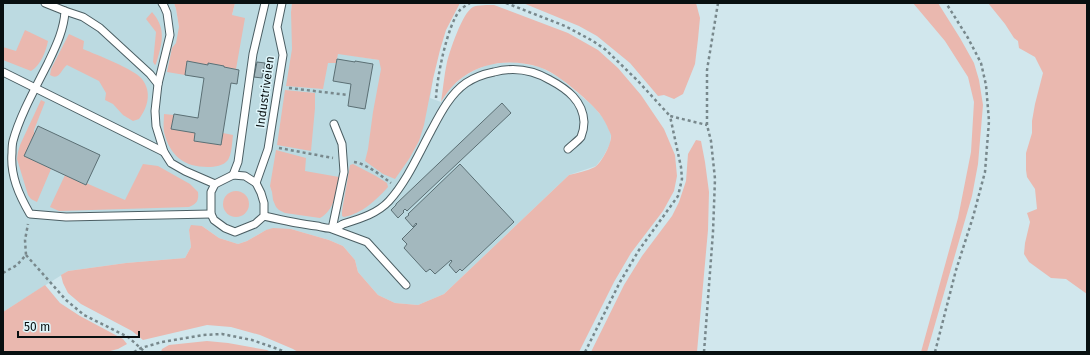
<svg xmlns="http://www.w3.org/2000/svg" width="1090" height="355" font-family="'Fira Sans',sans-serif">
  <rect width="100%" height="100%" fill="#d1e7ed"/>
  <!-- built -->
  <path fill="#bcdae1" d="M3 3H174L176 9 179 27 232 15 235 3H292L291 13 343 54 379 60 433 79 430 98 441 102 450 88 463 77 475 70 490 64 514 62 540 67 560 78 593 106 604 119 611 134 610 144 603 157 596 166 569 175 444 294 418 305 395 303 378 295 358 272 355 260 343 246 329 240 291 229 266 230 247 241 238 244 219 238 202 226 189 230 191 247 185 258 126 263 68 271 3 312Z"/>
  <!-- green -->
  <g fill="#eab8af">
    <path d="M174 3H235L232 15 245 18 236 69 224 67V66L209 63 208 65 187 61 185 75 167 72 172 48 176 43 179 27 176 9Z"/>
    <path d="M292 3H460L446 30 440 50 433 79 424 125 419 141 409 159 395 179 383 174 365 161 368 149 373 112 381 69 379 60 338 54 336 63H328L323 89 286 86 292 49 291 12Z"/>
    <path d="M523 3H696L700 18 698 39 695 64 683 94 674 99 664 95 658 96 630 63 597 36 579 26Z"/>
    <path d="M913 3H938L960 38 974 63 979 80 983 105 978 164 972 196 927 352H921L958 218 971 152 974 102 968 77 945 41Z"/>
    <path d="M988 3H1087V294L1066 279 1051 278 1029 262 1024 254 1025 243 1030 222 1027 213 1037 209 1035 189 1027 177 1026 170V153L1032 133V121L1035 104 1043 73 1035 57 1019 48 1018 41 1014 38 1005 24Z"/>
    <path d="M494 5 568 33 598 50 618 68 641 95 664 129 675 155 677 176 674 191 663 211 631 253 614 282 579 352H298L293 349 260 335 231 327 207 325 143 340 132 331 81 304 68 293 63 283 61 275 68 271 126 263 185 258 191 247 189 230 191 225 202 226 219 238 238 244 247 241 266 230 273 228 291 229 329 240 343 246 355 260 358 272 378 295 395 303 418 305 444 294 569 175C577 173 587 171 595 167 602 162 612 143 611 135 610 132 608 129 607 126 602 114 592 105 582 96 569 85 556 73 539 67 514 59 485 61 463 77 454 83 447 92 441 102 443 89 444 76 447 62 450 51 462 13 473 7 477 5 489 5 494 5Z"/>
    <path d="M152 12C167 29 162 44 156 64L155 65 153 62 156 32 146 19Z"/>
    <path d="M25 30 48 41C46 51 41 65 31 71L3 60V47L16 51Z"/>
    <path d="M69 34 84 41 83 49C97 55 134 69 142 79 152 92 148 107 139 119L133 121 123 115 113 104 105 100 106 93 99 81 67 65C61 69 60 81 50 75L51 69Z"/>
    <path d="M285 90 315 93V108L311 151 277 145Z"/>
    <path d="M41 100 45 102 34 130V135L24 156 51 169 37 202 31 199 28 195 17 159 18 152 20 145Z"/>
    <path d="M164 114 174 115 171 129 195 133 194 141 221 145 223 133 233 135C232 143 232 153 228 160 223 166 215 167 208 167 184 167 170 156 164 132 163 126 164 120 164 114Z"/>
    <path d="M696 140 701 141 705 162 709 192 708 230 697 352H591L624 285 642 256 672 216 679 202 686 181 688 154Z"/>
    <path d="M276 150 306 158 305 171 339 177C336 192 335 210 320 218L285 213 279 210 276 207 273 200 272 192 270 186Z"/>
    <path d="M143 164 158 166 190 184 198 192C199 200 197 204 189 207L59 211 50 207 65 175 85 185 86 183 125 200Z"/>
    <path d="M353 164 376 176 387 183 388 187C375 201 363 213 344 217L342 216V211L350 165Z"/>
    <circle cx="236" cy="204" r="13"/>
    <path d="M45 285 60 303 80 316 123 339 127 344 118 349 106 352H3V312Z"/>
    <path d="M207 341 228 343 267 350 271 352H161L162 349 169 345Z"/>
  </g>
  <!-- building -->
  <g fill="#a3b8be" stroke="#5b6f74">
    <path d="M337 59 355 62V61L373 64 365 109 348 106 351 84 333 81Z"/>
    <path d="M187 61 208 65V63L224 66V67L239 70 237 84 231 83 221 145 194 141 195 133 171 129 174 114 198 118 204 78 185 75Z"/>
    <path d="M257 62 265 63 262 78 254 77Z"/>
    <path d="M502 103 511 113 407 211 405 209 403 211 404 212 398 218 391 210 396 205V204Z"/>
    <path d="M38 126 100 155 86 185 24 156Z"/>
    <path d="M460 164 514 222 462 271 460 269 456 273 449 265 452 261 451 260 435 274 430 269 426 272 404 248 407 244 402 239 417 224 416 223 413 227 405 218 409 215 408 214Z"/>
  </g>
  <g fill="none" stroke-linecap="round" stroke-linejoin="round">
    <defs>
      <g id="service">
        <path d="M45 3 65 11C64 30 56 46 48 63 36 87 20 115 13 141 12 145 12 149 12 153 10 175 19 195 30 214L66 217 211 214"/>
        <path d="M162 3 164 6 167 13 170 35 158 84 155 111 156 126 164 152 171 163 185 171 215 184"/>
        <path d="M65 11 83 17 100 28 150 74 158 84"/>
        <path d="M3 72 164 152"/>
        <path d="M334 124 342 144 344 172 332 229 367 242 406 285"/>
        <path d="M233 175 238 162 253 54 265 3"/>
        <path d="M233 175 245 176 256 183 261 193 264 203V216L255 224 235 232 225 228 214 220 211 214V192L215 184Z"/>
        <path d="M256 183 268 149 278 86 283 55 277 27 282 3"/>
        <path d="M264 216C281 220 299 224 317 226 322 227 328 229 332 228 336 228 340 226 343 224 359 219 377 214 389 201 407 181 418 155 431 131 440 114 450 94 466 83 475 77 484 74 494 72 513 67 533 70 550 80 567 89 583 101 584 122 584 127 583 132 581 137 578 141 572 145 568 149"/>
      </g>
    </defs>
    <!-- service casing -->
    <use href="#service" stroke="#4b5e63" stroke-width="9"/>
    <!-- path -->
    <g stroke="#78888c" stroke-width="2.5" stroke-dasharray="3 3" stroke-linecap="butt">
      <path d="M506 3 565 26 593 41 606 50 638 81 670 116"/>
      <path d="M289 88 348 95"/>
      <path d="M436 98C437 77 447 26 460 10 463 7 467 5 470 3"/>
      <path d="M279 148 333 158"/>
      <path d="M354 162C367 164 380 175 391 183"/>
      <path d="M26 255 66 300 84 315 128 337 145 352"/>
      <path d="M3 273 17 265 26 255 25 240 28 224"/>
      <path d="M134 352 141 348 162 342 203 335 222 334 252 340 278 349 285 352"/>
      <path d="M585 352 620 282 639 250 678 196 682 179 681 167 670 116 707 125"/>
      <path d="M704 352 713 232 715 179 711 141 707 125V70L718 3"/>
      <path d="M935 352 956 270 973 217 985 172 989 121 986 85 981 63 968 38 946 3"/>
    </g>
    <!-- service -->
    <use href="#service" stroke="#fff" stroke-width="7"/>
  </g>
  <g text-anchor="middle" stroke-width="3" stroke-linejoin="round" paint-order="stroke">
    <!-- street labels -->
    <g font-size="12" fill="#081011" stroke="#def5fa">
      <text transform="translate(265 92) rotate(-82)" y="4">Industriveien</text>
    </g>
  </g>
  <!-- border -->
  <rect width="1090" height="355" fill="none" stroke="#081011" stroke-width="8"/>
  <!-- scale -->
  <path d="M18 331v6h121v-6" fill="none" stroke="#081011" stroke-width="2"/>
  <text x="24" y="331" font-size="12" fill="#081011" stroke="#def5fa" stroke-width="3" paint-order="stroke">50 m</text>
</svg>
